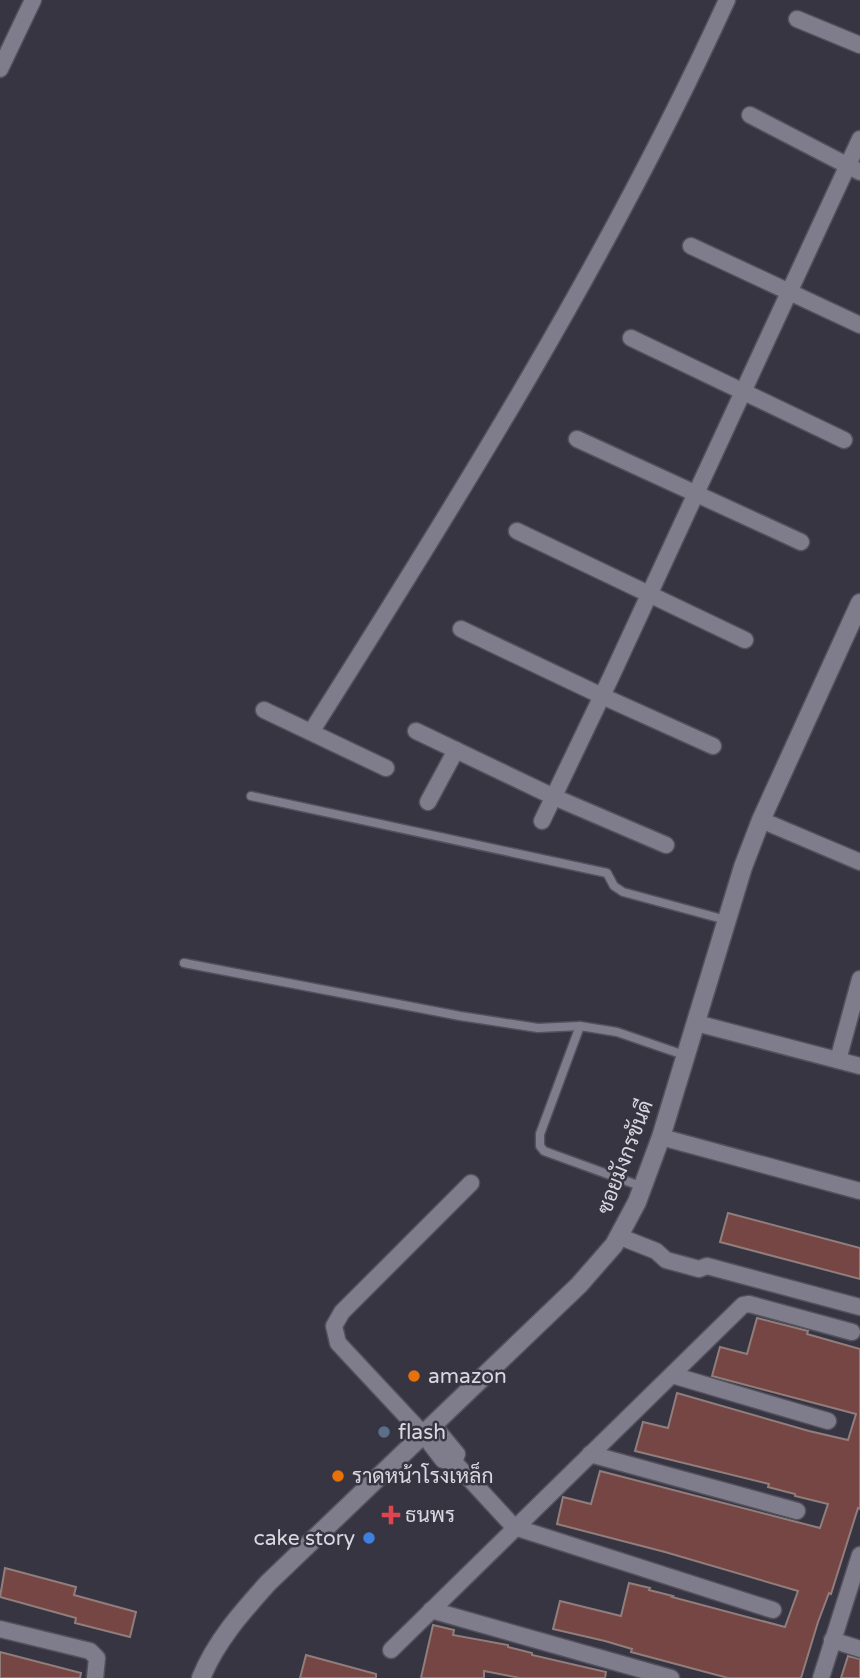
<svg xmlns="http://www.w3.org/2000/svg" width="860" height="1678" font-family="'Varela Round',Sarabun,sans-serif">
  <rect width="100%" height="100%" fill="#373542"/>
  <!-- building -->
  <g fill="#764644" stroke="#907e7c" stroke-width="2">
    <path d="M728 1213 860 1248V1279L720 1242Z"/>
    <path d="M757 1318 808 1331 807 1334 860 1349V1509L858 1508 831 1594 829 1593 818 1622 801 1678H728L631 1652 632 1649 605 1641 553 1629 560 1601 621 1616 629 1583 650 1588 649 1590 673 1596 672 1597 785 1627 798 1591 665 1552 557 1524 563 1497 591 1504 600 1471 820 1528 828 1504 795 1496V1494L768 1487 769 1484 635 1451 643 1422 668 1428 677 1393 809 1431 848 1440 856 1414 712 1376 720 1347 747 1354Z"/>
    <path d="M5 1568 76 1587 74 1595 136 1612 130 1637 75 1623 76 1618 0 1597Z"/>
    <path d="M433 1625 454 1630 453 1635 508 1645V1647L532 1653V1655L606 1672 605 1678H520L484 1671V1678H421Z"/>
    <path d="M0 1652 81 1673 80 1678H0Z"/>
    <path d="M306 1655 376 1674V1678H300Z"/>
    <path d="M848 1656 860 1659V1678H841Z"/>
  </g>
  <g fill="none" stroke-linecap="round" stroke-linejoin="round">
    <defs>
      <g id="service">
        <path d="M251 796 607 873 614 886 623 892 726 920"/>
        <path d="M184 963 460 1016 538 1028 580 1026 617 1032 684 1055"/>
        <path d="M580 1026 540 1134V1146L544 1151 643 1187"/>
      </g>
      <g id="minor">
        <path d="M797 19 860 45"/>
        <path d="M0 69 33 0"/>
        <path d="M750 115 860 172"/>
        <path d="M691 246 860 325"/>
        <path d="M631 338 844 440"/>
        <path d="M577 439 801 542"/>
        <path d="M517 531 745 640"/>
        <path d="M461 629 602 696 713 746"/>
        <path d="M264 710 386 768"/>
        <path d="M416 731 554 797 666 845"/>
        <path d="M311 732C461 495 610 256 727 0"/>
        <path d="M428 802 456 750"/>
        <path d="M761 820 860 862"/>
        <path d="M542 821 611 677 860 139"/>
        <path d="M696 1023 860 1066"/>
        <path d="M838 1060 860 979"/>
        <path d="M661 1137 860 1191"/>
        <path d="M471 1183 342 1312 334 1326 338 1343 423 1434 443 1460 454 1462 514 1527 773 1610"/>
        <path d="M618 1236 656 1251 666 1260 699 1269 707 1266 860 1307"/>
        <path d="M672 1375 828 1421"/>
        <path d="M433 1425 457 1454 454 1462"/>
        <path d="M590 1454 797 1511"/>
        <path d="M431 1610 671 1678"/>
        <path d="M0 1629 90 1651 97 1658 95 1678"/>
        <path d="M832 1640 860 1649"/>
        <path d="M391 1650 743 1305 749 1304 852 1332"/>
        <path d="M821 1678 860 1555"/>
      </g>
      <path id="tertiary" d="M201 1678C216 1641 242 1612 268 1583L579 1285 614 1245 637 1202 661 1137 743 867 761 820 860 603"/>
    </defs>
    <!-- service casing -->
    <use href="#service" stroke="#53515c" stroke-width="11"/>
    <!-- minor casing -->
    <use href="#minor" stroke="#53515c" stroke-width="19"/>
    <!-- tertiary casing -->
    <use href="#tertiary" stroke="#53515c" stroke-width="21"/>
    <!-- service -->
    <use href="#service" stroke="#7f7d8c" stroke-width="8"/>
    <!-- minor -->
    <use href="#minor" stroke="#7f7d8c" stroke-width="16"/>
    <!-- tertiary -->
    <use href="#tertiary" stroke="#7f7d8c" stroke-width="18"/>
  </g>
  <!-- markers -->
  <g fill="#e8710a" stroke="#373542" stroke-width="2.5">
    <circle cx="414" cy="1376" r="7"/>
    <circle cx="338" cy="1476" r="7"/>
  </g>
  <circle fill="#5c6f8a" stroke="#373542" stroke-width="2.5" cx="384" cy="1432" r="7"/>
  <path fill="#e0444e" stroke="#373542" stroke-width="2.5" d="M387.5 1504.5h7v7h7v7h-7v7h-7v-7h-7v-7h7z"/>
  <circle fill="#3f7fe0" stroke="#373542" stroke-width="2.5" cx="369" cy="1538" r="7"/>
  <g text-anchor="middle" stroke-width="5" stroke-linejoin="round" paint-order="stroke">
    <!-- street labels -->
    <g font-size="21" fill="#d9d8e0" stroke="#373542">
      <text transform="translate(625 1157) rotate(-69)" y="7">ซอยมังกรขันดี</text>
    </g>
    <!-- poi labels -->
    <g font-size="21" fill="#d9d8e0" stroke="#373542" text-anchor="start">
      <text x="428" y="1383">amazon</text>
      <text x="398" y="1439">flash</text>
      <text x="352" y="1483">ราดหน้าโรงเหล็ก</text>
      <text x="405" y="1522">ธนพร</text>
      <text x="355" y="1545" text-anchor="end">cake story</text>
    </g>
  </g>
</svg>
